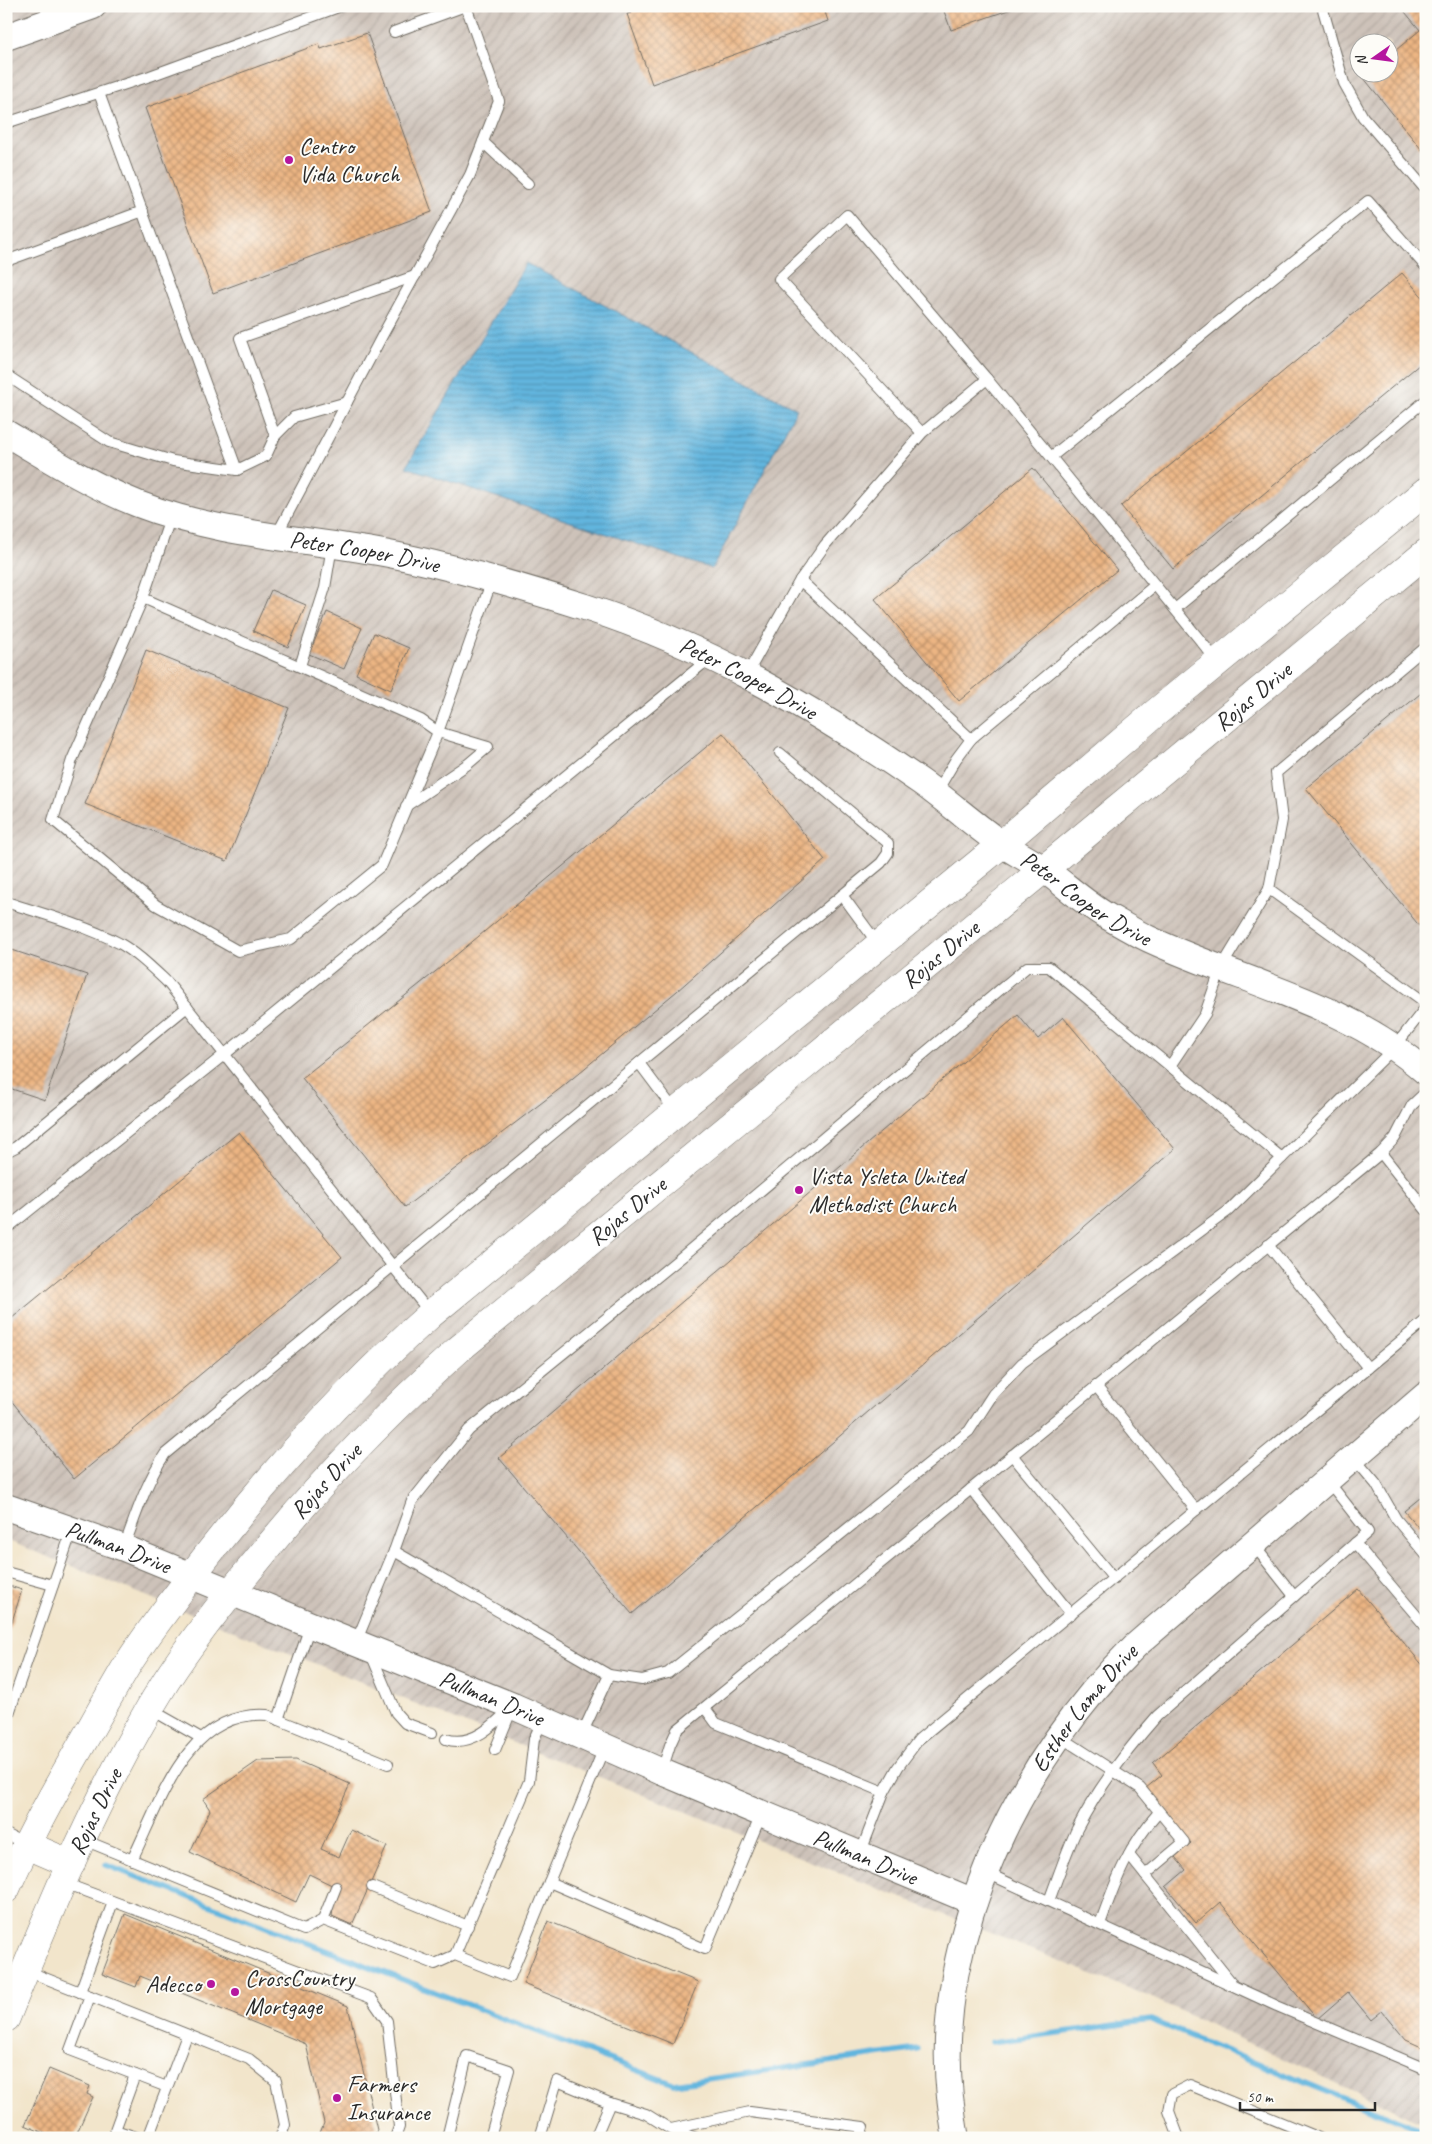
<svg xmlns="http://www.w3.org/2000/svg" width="1432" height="2144" font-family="Caveat,sans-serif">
  <defs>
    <pattern id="industrial-furrows" width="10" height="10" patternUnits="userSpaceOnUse" patternTransform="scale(1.25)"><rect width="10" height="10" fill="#cdc2b9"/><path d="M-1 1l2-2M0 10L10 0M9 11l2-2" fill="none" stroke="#b0a79f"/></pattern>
    <pattern id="water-rules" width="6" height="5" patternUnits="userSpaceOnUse" patternTransform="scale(1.25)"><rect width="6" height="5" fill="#62b5de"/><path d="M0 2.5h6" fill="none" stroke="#5193b4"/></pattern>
    <pattern id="building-cross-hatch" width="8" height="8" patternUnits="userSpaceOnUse" patternTransform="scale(1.25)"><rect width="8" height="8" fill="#ecb583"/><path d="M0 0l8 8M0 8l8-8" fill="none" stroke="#bf936b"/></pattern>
  </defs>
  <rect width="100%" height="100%" fill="#fdfcf7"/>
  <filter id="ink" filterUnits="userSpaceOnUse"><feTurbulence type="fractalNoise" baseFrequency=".02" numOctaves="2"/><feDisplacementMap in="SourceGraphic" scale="10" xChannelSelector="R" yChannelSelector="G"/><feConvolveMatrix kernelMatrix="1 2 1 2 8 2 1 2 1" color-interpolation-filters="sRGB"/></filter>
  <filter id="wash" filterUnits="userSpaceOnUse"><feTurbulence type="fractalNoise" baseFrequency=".0096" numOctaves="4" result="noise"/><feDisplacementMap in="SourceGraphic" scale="20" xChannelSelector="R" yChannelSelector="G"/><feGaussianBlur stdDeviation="1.12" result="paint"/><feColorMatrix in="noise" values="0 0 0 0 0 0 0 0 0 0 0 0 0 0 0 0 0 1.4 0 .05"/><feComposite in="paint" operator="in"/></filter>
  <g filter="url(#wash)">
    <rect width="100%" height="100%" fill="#f2e5cb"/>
    <!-- industrial -->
    <path fill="url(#industrial-furrows)" fill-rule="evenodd" d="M6 6H1426V2125L1150 1997 6 1540ZM1360 42H1390V72H1360Z"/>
    <!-- water -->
    <path fill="url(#water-rules)" stroke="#467084" d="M526 263 797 409 712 569 406 467Z"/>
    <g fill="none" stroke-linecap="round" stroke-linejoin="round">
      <!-- stream -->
      <g stroke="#62b5de" stroke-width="5.5">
        <path d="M106 1865 673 2084 918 2049"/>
        <path d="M992 2042 1151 2020 1426 2132"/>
      </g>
    </g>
    <g id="blocks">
      <!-- building -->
      <g fill="url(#building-cross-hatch)">
        <path d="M628 6H823L828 21 652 84 627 14 631 13Z"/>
        <path d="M942 6H1017V7L951 30Z"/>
        <path d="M1400 6H1426V155L1363 77 1368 72H1390V55L1420 30Z"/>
        <path d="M367 33 432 212 213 293 145 108 319 44 321 49Z"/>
        <path d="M1402 273 1426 301V359L1173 569 1121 506Z"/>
        <path d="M1033 468 1117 570 959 701 875 599Z"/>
        <path d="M271 590 306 605 288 647 253 631Z"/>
        <path d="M327 612 362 628 344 669 309 654Z"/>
        <path d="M374 633 409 648 391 690 356 674Z"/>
        <path d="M146 650 289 708 227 861 85 804Z"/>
        <path d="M1426 689V934L1306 788Z"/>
        <path d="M723 733 825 860 677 991 561 1088 405 1207 302 1078 455 956Z"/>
        <path d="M6 948 87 975 45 1100 6 1087Z"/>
        <path d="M1018 1015 1038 1039 1063 1017 1175 1149 632 1614 499 1458Z"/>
        <path d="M239 1132 342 1257 74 1479 6 1394V1323Z"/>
        <path d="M1426 1493V1536L1404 1511Z"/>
        <path d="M6 1585 22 1590 7 1637H6Z"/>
        <path d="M1358 1589 1426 1669V2049L1406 2040 1382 2011 1371 2020 1348 1992 1317 2019 1220 1902 1196 1923 1166 1887 1186 1870 1175 1857 1191 1843 1146 1788 1162 1775 1153 1763Z"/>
        <path d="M296 1760 350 1784 321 1849 339 1857 351 1830 387 1846 352 1925 332 1916 336 1887 309 1874 296 1902 190 1852 210 1810 203 1799 258 1761Z"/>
        <path d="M125 1914 348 2006 377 2130 374 2138H318L324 2123 306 2044 140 1976 136 1987 102 1974Z"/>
        <path d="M548 1921 698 1982 673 2044 523 1984Z"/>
        <path d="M49 2069 90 2086 87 2094 93 2097 75 2137 70 2135 68 2138H55L25 2125Z"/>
      </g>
    </g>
  </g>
  <g filter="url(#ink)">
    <use href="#blocks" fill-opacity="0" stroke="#716c63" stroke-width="1"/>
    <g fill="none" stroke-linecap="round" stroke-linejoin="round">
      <defs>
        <g id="service">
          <path d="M1322 6 1344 83 1363 117 1426 190"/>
          <path d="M394 32 465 6"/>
          <path d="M99 93 237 470"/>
          <path d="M6 123 150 76 341 6"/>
          <path d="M483 142 528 184"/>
          <path d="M6 261 143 211"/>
          <path d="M6 375 109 442 173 461 237 470 266 456 275 436 294 417 347 402"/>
          <path d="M987 379 1051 457"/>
          <path d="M275 436 240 338 415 276"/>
          <path d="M276 536 382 336 470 175 499 101 466 6"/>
          <path d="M800 580 825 545 922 433 987 379 847 215 779 279 922 433"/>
          <path d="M143 598 421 720 438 732 382 865 291 939 238 951 156 905 53 820 72 760Z"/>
          <path d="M143 598 171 516"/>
          <path d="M1175 609 1426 400"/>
          <path d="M1217 661 1051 457 1368 201 1426 267"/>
          <path d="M300 666 325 588 332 546"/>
          <path d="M747 674 800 580 971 739"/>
          <path d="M936 793 956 759 971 739 1155 585"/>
          <path d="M406 806 468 764 488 747 438 732 492 580"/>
          <path d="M1269 889 1426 1003"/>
          <path d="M842 895 878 944"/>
          <path d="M6 902C44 914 84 925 119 943 137 953 152 968 167 982L430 1313"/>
          <path d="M639 1063 675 1111"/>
          <path d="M1170 1066 1205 1014 1221 968 1269 889 1282 820 1276 773 1426 647"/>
          <path d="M6 1152 16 1147 187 1007"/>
          <path d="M1381 1153 1426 1210"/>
          <path d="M6 1229 225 1054 710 658"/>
          <path d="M1268 1245 1368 1368"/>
          <path d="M1096 1386 1196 1510"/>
          <path d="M1012 1455 1114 1579"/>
          <path d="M1354 1458 1376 1484 1396 1519 1426 1555"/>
          <path d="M971 1489 1071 1614"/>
          <path d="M1355 1543 1426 1627"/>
          <path d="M1253 1544 1294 1596"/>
          <path d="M124 1547C136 1515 146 1482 165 1454L881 863 888 853V843L780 753"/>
          <path d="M394 1551 412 1501 469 1430 684 1255 1027 967H1049L1282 1158"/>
          <path d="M6 1572 53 1585"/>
          <path d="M356 1642 394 1551 609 1675 581 1736"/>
          <path d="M371 1654 396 1713 405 1723 432 1733"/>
          <path d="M609 1675 642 1680 668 1673 969 1431 993 1394 1022 1363 1228 1211 1393 1049 1426 1007"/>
          <path d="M705 1708 716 1723 884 1792"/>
          <path d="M150 1709 201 1738"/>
          <path d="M278 1720 310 1626"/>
          <path d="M6 1722 72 1530"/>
          <path d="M1059 1736 1140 1788 1184 1842 1145 1875"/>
          <path d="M446 1739C472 1748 496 1723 512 1707"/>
          <path d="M495 1750 511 1711"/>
          <path d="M662 1771 670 1745 677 1730 1381 1153 1395 1138 1412 1105 1426 1092"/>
          <path d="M6 1834 25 1844"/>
          <path d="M84 1840 304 1930 323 1920 435 1964 455 1955 510 1977 604 1748"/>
          <path d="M860 1854 884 1792 898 1767 919 1739 1426 1320"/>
          <path d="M1129 1855 1231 1982"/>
          <path d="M132 1860C161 1801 187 1710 267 1715L388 1764"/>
          <path d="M987 1873 1277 2006 1426 2069"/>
          <path d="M549 1882 705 1949 761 1815"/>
          <path d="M64 1883 371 1998 387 2021 399 2127 395 2138"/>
          <path d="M372 1887 468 1926"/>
          <path d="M1049 1901C1058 1877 1066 1852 1077 1829 1098 1788 1127 1750 1157 1716L1368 1532 1328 1481"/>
          <path d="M323 1920 336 1887"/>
          <path d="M1100 1924C1115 1882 1128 1846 1159 1812"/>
          <path d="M455 1955 529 1781 534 1739 543 1719"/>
          <path d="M27 1971 249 2059 276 2081 285 2125 280 2138"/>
          <path d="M80 1992 113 1902"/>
          <path d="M90 1996 70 2050 167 2087"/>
          <path d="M135 2075 115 2130 139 2138"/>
          <path d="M671 2129 750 2112 863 2127 860 2138"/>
          <path d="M148 2138 187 2035"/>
          <path d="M447 2138 467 2056 509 2070 490 2138"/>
          <path d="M540 2138 557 2081 610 2103 646 2114 670 2129 696 2138"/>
          <path d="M595 2138 610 2103"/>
          <path d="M1179 2138 1169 2111 1172 2094 1190 2085 1319 2138"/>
        </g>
        <g id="tertiary">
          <path d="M6 37 93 6"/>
          <path id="s1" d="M6 433C49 459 92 486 138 504 221 536 308 538 394 555 459 568 522 587 585 607 707 646 817 710 921 782 949 802 974 825 1003 845 1016 853 1030 860 1043 869 1065 884 1084 903 1107 916 1121 924 1134 932 1149 939 1241 982 1348 1003 1426 1072"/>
          <path id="s2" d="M6 1507 124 1548 311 1625 513 1706 662 1772 974 1902"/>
          <path id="s3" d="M956 2138C953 2124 952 2110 950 2097 932 1935 1022 1757 1135 1646L1426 1395"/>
        </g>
        <g id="secondary">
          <path d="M27 1845 71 1864"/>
          <path d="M6 1889C27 1841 53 1794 79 1749 95 1721 110 1694 126 1667 146 1635 170 1605 192 1575 264 1481 343 1392 431 1314L1002 844 1153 715 1426 491"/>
          <path id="s4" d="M6 2018C52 1903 100 1787 166 1681 193 1639 223 1601 255 1563 317 1486 385 1415 459 1349L1044 869 1426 553"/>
        </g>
      </defs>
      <!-- service casing -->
      <use href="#service" stroke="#716c63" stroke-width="12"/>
      <!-- tertiary casing -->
      <use href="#tertiary" stroke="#716c63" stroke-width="28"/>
      <!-- secondary casing -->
      <use href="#secondary" stroke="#716c63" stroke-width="29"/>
      <!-- service -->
      <use href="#service" stroke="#fff" stroke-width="10"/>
      <!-- tertiary -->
      <use href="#tertiary" stroke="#fff" stroke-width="26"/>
      <!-- secondary -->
      <use href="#secondary" stroke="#fff" stroke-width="28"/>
    </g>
  </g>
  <!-- markers -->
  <g fill="#b5179e" stroke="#fdfcf7" stroke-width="2">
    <circle cx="289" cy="160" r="5"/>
    <circle cx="799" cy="1190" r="5"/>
    <circle cx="211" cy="1984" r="5"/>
    <circle cx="235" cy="1992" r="5"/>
    <circle cx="337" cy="2098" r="5"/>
  </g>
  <g text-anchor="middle" stroke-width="4" stroke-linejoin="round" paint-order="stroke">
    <!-- poi labels -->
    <g font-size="24" fill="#2b2b2b" stroke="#fdfcf7" text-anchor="start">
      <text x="299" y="154">Centro<tspan x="299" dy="28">Vida Church</tspan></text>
      <text x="809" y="1184">Vista Ysleta United<tspan x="809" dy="28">Methodist Church</tspan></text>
      <text x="245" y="1986">CrossCountry<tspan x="245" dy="28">Mortgage</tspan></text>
      <text x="201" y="1992" text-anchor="end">Adecco</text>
      <text x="347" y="2092">Farmers<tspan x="347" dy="28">Insurance</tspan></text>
    </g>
    <!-- street labels -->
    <g font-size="24" fill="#2b2b2b" stroke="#fdfcf7">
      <text dy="8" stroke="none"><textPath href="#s1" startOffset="382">Peter Cooper Drive</textPath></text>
      <text dy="8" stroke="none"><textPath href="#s1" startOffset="788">Peter Cooper Drive</textPath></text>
      <text dy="8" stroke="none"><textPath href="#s4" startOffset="1845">Rojas Drive</textPath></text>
      <text dy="8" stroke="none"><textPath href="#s1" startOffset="1192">Peter Cooper Drive</textPath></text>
      <text dy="8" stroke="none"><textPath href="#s4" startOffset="1440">Rojas Drive</textPath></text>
      <text dy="8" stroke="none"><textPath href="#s4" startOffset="1035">Rojas Drive</textPath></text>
      <text dy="8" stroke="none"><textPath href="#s4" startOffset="630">Rojas Drive</textPath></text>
      <text dy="8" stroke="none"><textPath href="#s2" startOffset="119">Pullman Drive</textPath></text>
      <text dy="8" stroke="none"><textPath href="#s2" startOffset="522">Pullman Drive</textPath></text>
      <text dy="8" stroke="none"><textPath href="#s3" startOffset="464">Esther Lama Drive</textPath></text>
      <text dy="8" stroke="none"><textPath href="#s4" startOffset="225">Rojas Drive</textPath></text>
      <text dy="8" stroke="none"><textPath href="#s2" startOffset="928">Pullman Drive</textPath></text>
    </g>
  </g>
  <!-- margin -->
  <rect width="1432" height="2144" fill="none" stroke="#fdfcf7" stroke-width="25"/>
  <!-- north arrow -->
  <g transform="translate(1374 58) rotate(256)"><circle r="24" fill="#fdfcf7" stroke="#a9a8a5"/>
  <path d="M0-4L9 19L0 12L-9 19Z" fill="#b5179e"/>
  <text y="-8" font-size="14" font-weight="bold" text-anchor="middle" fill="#2b2b2b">N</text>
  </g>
  <!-- scale -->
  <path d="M1240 2102v8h135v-8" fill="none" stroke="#2b2b2b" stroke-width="2.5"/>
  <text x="1247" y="2102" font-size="15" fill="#2b2b2b" stroke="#fdfcf7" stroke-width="4" paint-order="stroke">50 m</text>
</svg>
